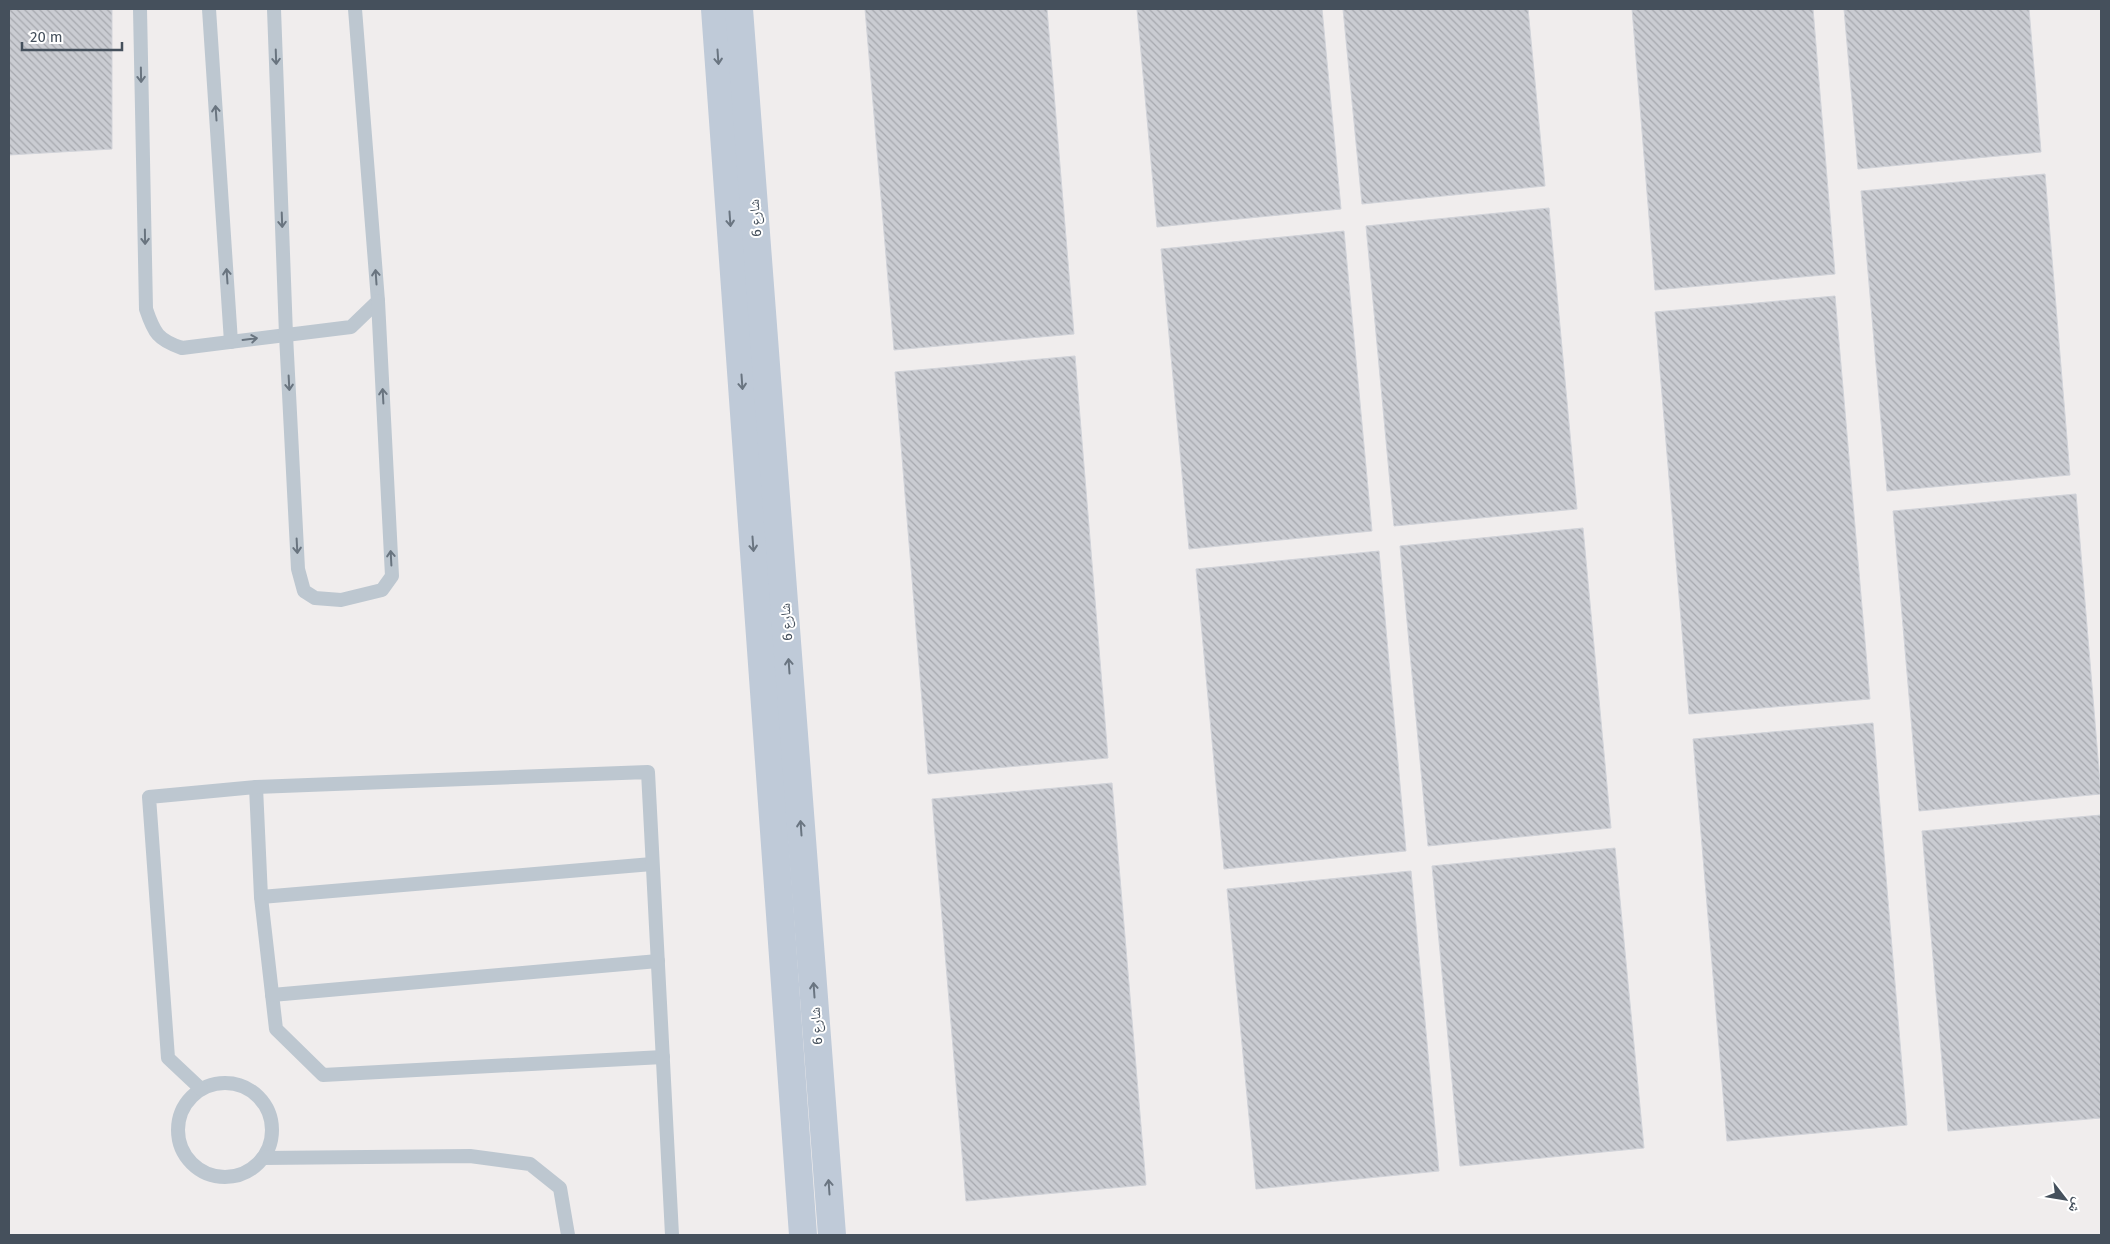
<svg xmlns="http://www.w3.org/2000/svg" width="2110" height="1244" font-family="'Fira Sans','Noto Naskh Arabic',sans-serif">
  <defs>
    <pattern id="building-back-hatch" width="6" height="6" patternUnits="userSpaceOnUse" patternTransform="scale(1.25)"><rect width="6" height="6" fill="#caccd2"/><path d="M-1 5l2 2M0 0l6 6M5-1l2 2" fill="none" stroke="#a6a8ae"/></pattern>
  </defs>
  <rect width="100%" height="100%" fill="#f0eded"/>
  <!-- building -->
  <g fill="url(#building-back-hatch)" stroke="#d1d3d9">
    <path d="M9 9H112V149L9 155Z"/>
    <path d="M865 9H1047L1074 334 894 350Z"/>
    <path d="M1137 9H1322L1341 209 1157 227Z"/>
    <path d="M1343 9H1528L1545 186 1362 204Z"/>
    <path d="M1632 9H1813L1835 274 1655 290Z"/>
    <path d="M1844 9H2029L2041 152 1858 169Z"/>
    <path d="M2045 174 2070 475 1887 491 1861 191Z"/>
    <path d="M1549 208 1577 509 1394 526 1366 226Z"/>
    <path d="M1344 231 1372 531 1189 549 1161 249Z"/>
    <path d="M1835 296 1870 699 1689 714 1655 312Z"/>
    <path d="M1075 356 1108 758 928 774 895 372Z"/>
    <path d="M2076 494 2101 794 1919 811 1893 511Z"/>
    <path d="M1583 528 1611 828 1428 846 1400 546Z"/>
    <path d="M1379 551 1406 851 1224 869 1196 569Z"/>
    <path d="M1873 723 1907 1125 1727 1141 1693 739Z"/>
    <path d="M1112 783 1146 1185 966 1201 932 799Z"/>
    <path d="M2101 815V1118L1948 1131 1922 831Z"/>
    <path d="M1615 848 1644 1148 1460 1166 1432 866Z"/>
    <path d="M1411 871 1439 1171 1256 1189 1227 889Z"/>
  </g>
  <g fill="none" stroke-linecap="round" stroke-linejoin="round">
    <!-- lane -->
    <g stroke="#bdc7d0" stroke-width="14">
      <path d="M140 9 146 309C154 333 158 340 182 348L351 327 378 301 355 9"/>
      <path d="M209 9 231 342"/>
      <path d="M274 9 286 335 298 569 304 591 315 598 341 600 382 590 392 576 378 301"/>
      <path d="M256 787 261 897 276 1029 323 1075 663 1057"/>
      <path d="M261 897 652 864"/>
      <path d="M272 995 658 961"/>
      <circle cx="225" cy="1130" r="47"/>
      <path d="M201 1089 168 1058 149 797 256 787 648 772 672 1235"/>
      <path d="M263 1158 470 1156 530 1164 560 1188 568 1235"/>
    </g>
    <!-- secondary -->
    <g stroke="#bfcad8" stroke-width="28">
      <path d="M715 9 803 1235"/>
      <path d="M739 9 832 1235"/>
    </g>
  </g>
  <!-- one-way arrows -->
  <defs><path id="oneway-shaft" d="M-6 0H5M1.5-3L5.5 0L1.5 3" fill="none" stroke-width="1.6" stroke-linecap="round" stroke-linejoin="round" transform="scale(1.25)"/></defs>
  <g stroke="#69747f">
    <use href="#oneway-shaft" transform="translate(276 57) rotate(88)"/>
    <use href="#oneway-shaft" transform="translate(141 75) rotate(89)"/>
    <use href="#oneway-shaft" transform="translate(216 113) rotate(-94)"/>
    <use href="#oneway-shaft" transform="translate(282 220) rotate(88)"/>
    <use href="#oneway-shaft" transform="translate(145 237) rotate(89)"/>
    <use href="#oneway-shaft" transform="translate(227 276) rotate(-94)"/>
    <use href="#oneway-shaft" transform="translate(376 277) rotate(-94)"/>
    <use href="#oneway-shaft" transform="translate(250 339) rotate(-7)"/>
    <use href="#oneway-shaft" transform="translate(289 383) rotate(87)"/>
    <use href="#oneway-shaft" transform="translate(383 396) rotate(-93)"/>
    <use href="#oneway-shaft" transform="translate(297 546) rotate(87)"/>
    <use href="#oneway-shaft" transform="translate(391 558) rotate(-93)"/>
  </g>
  <g stroke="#6a7581">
    <use href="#oneway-shaft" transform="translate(718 57) rotate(86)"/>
    <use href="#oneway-shaft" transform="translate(730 219) rotate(86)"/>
    <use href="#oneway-shaft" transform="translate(742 382) rotate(86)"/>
    <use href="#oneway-shaft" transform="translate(753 544) rotate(86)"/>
    <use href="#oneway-shaft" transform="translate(789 666) rotate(-94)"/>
    <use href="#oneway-shaft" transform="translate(801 828) rotate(-94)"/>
    <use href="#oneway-shaft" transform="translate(814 990) rotate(-94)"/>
    <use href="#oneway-shaft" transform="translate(829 1187) rotate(-94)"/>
  </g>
  <g text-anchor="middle" stroke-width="4" stroke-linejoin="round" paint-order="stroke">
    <!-- street labels -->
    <g font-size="14" fill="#45505c" stroke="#fff">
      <text transform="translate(755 218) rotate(-94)" y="5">شارع 6</text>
      <text transform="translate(786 622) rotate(-94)" y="5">شارع 6</text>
      <text transform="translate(816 1026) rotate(-94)" y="5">شارع 6</text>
    </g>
  </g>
  <!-- border -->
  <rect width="2110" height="1244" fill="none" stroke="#45505c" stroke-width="20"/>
  <!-- north arrow -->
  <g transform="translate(2065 1199) rotate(121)" stroke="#ffffff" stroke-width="4" paint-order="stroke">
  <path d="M0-4L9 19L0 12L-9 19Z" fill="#45505c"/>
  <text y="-8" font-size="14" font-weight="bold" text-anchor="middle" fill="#45505c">ش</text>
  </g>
  <!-- scale -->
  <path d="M22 42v8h100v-8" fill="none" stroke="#45505c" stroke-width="2.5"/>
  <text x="30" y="42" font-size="15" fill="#45505c" stroke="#ffffff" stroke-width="4" paint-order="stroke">20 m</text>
</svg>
